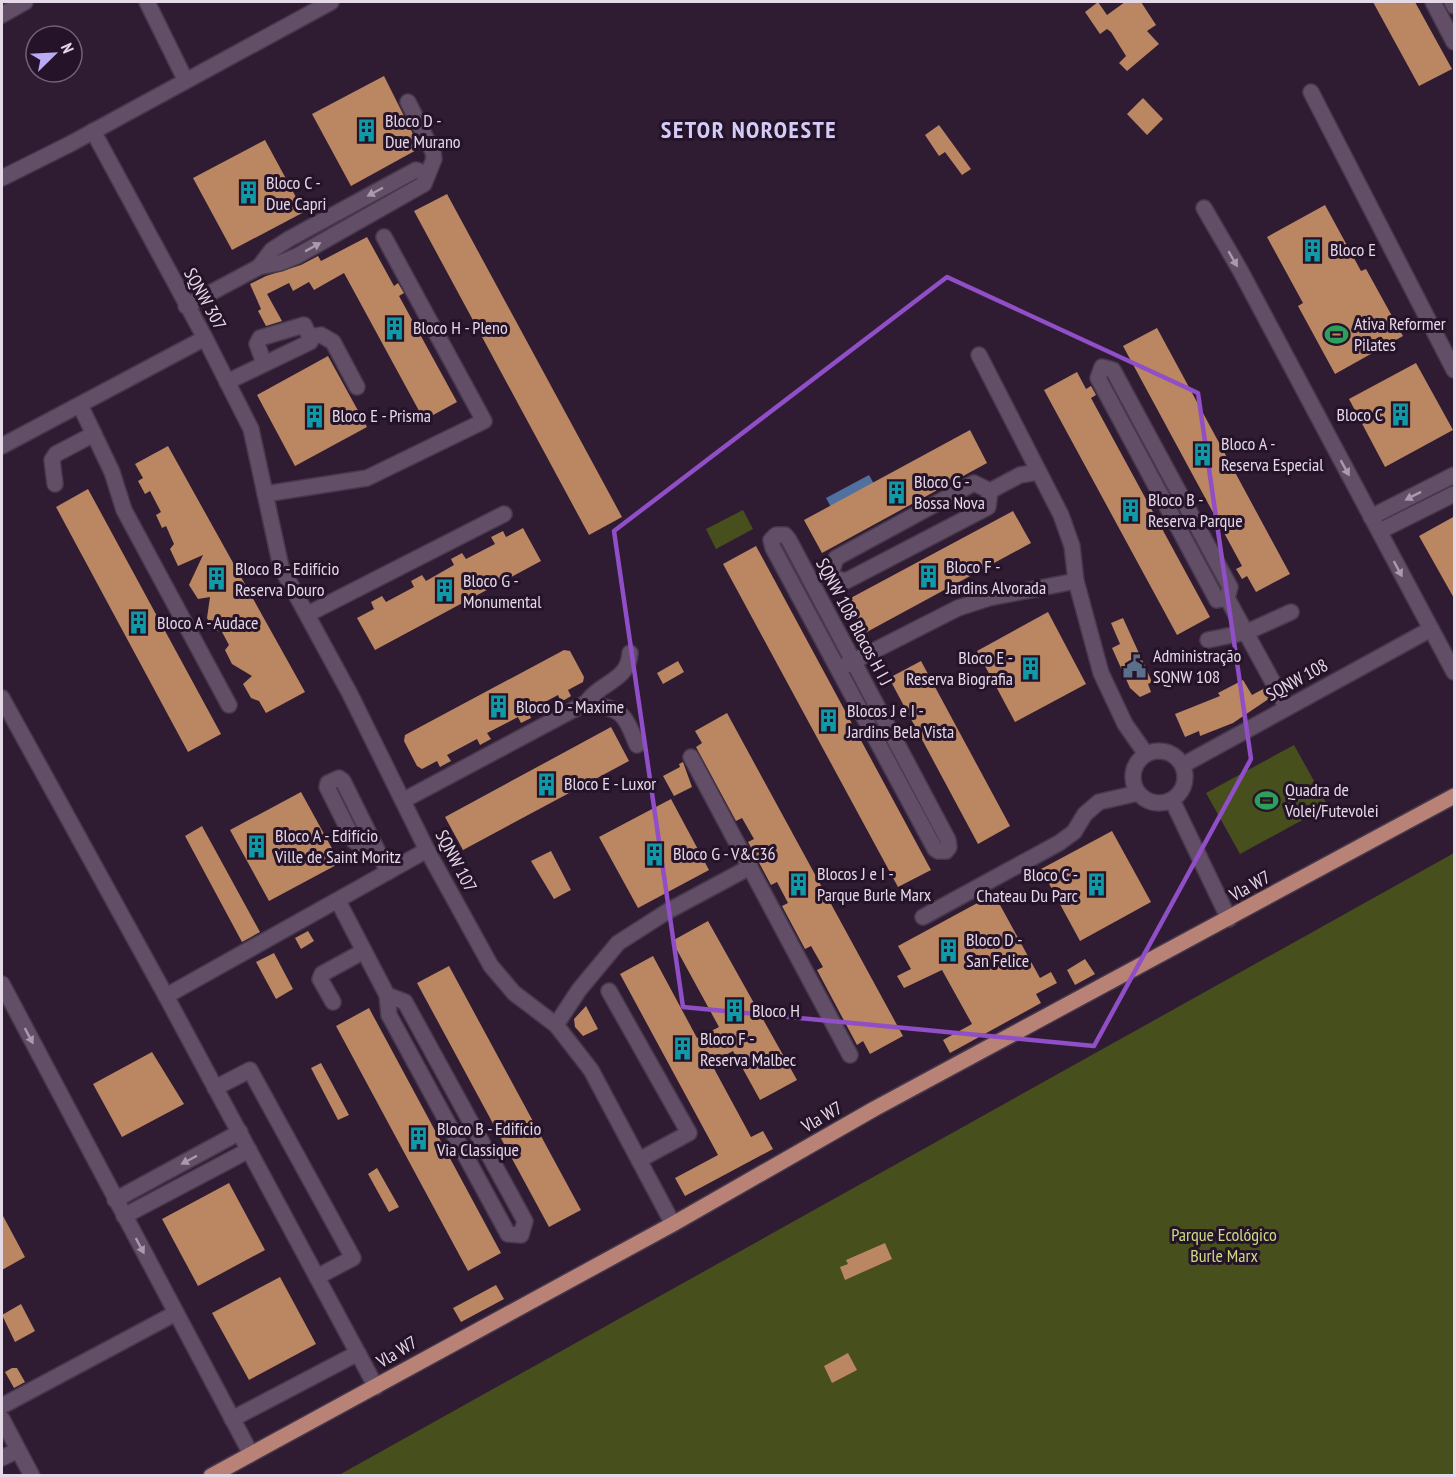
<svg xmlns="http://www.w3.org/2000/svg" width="1456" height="1477" font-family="'PT Sans Narrow',sans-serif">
  <rect width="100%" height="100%" fill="#2f1c33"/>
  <!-- green -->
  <g fill="#474f1c">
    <path d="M743 510 753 529 716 549 706 529Z"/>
    <path d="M1294 745 1328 806 1240 854 1206 793Z"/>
    <path d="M1454 853V1475H339Z"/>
  </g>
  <!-- water -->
  <path fill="#5071a0" d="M869 475 874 484 831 507 826 498Z"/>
  <!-- building -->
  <g fill="#bb8662">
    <path d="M1098 2 1107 15 1125 2H1141L1156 25 1147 31 1159 44 1127 71 1119 63 1126 56 1111 32 1107 29 1100 34 1085 12Z"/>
    <path d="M1373 2H1415L1452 69 1419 86Z"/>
    <path d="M384 76 420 148 351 186 312 114Z"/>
    <path d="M1143 98 1163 119 1147 135 1127 114Z"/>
    <path d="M939 125 971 169 962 175 945 152 939 156 925 135Z"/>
    <path d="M265 140 304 212 232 250 193 178Z"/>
    <path d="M447 194 622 517 589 535 414 211Z"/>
    <path d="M1325 205 1361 271 1366 269 1403 336 1335 374 1298 306 1303 303 1267 237Z"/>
    <path d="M367 237 394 286 398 283 404 293 399 296 457 402 424 420 344 273 314 290 309 282 293 291 289 283 267 294 282 321 266 326 258 311 261 309 250 284 266 276 301 265 318 256 321 261Z"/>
    <path d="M1157 328 1290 574 1256 592 1247 576 1242 579 1236 569 1242 566 1123 346Z"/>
    <path d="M328 356 367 427 295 466 257 395Z"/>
    <path d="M1416 363 1453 430 1385 467 1349 399Z"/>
    <path d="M1077 372 1086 389 1091 386 1096 395 1091 398 1210 617 1177 635 1044 390Z"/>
    <path d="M970 430 987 463 822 553 804 520Z"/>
    <path d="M168 446 305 692 266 713 259 701 251 698 243 684 252 676 232 664 225 650 229 645 222 632 213 630 207 618 210 597 198 599 189 585 203 555 178 566 170 549 174 544 166 526 162 528 156 515 161 512 150 491 145 494 138 481 143 478 135 464Z"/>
    <path d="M88 489 221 734 188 752 56 507Z"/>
    <path d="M1013 511 1031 543 865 633 847 600Z"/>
    <path d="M1455 516V600L1419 536Z"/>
    <path d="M523 528 541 561 375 650 357 618 374 609 371 602 382 596 386 602 414 587 411 581 422 575 426 581 454 565 451 559 462 553 466 559 495 544 491 537 503 531 506 537Z"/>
    <path d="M756 546 931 870 898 887 723 564Z"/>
    <path d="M1048 612 1086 684 1015 722 977 651Z"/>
    <path d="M1123 618 1152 682 1148 684 1151 692 1140 697 1130 688 1112 648 1120 644 1111 623Z"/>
    <path d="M564 650 570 651 584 677 583 682 568 690 571 696 561 702 558 695 528 711 531 718 521 723 518 717 487 733 491 739 480 745 477 739 447 755 451 761 440 767 437 761 422 769 417 766 404 741 405 735Z"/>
    <path d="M678 661 684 672 663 684 657 673Z"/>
    <path d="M921 661 1010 826 978 844 889 678Z"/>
    <path d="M1243 680 1252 695 1265 688 1270 698 1233 723 1200 736 1199 731 1185 737 1175 714 1220 696 1218 693Z"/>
    <path d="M727 713 903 1036 870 1054 863 1041 857 1045 817 970 823 967 811 946 805 949 782 906 788 903 777 882 771 885 748 842 754 839 742 818 736 821 696 747 702 743 695 731Z"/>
    <path d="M611 727 629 761 463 850 445 817Z"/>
    <path d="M683 762 692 787 674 796 663 776 680 767 679 764Z"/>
    <path d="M301 792 340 863 269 901 230 830Z"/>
    <path d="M671 799 709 870 638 908 599 837Z"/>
    <path d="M202 826 260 932 242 942 185 836Z"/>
    <path d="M1112 831 1151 902 1080 941 1041 869Z"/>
    <path d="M551 851 571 890 554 899 531 861Z"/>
    <path d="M994 894 1040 978 1051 972 1057 983 1036 994 1041 1003 950 1053 943 1040 972 1024 942 970 904 988 897 976 911 969 898 946Z"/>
    <path d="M708 921 797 1080 760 1100 733 1051 711 1063 751 1137 763 1131 773 1149 685 1196 675 1178 718 1155 620 974 653 956 697 1038 719 1027 672 941Z"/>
    <path d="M308 931 314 941 301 949 295 938Z"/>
    <path d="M274 953 293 989 276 999 256 962Z"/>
    <path d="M1085 959 1095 974 1075 985 1067 970Z"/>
    <path d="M449 966 581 1210 549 1227 417 983Z"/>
    <path d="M586 1006 598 1029 583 1036 575 1027 574 1019Z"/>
    <path d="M369 1008 501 1253 468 1271 336 1026Z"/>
    <path d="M152 1052 184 1104 122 1137 93 1084Z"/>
    <path d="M321 1063 349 1115 338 1120 311 1068Z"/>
    <path d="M377 1168 399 1207 389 1212 368 1174Z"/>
    <path d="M229 1183 265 1250 198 1286 162 1219Z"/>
    <path d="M2 1214 25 1257 2 1270Z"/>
    <path d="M885 1243 892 1259 845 1280 840 1267 848 1264 846 1260Z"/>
    <path d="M280 1277 316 1344 249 1380 212 1313Z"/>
    <path d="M496 1285 504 1299 461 1322 453 1308Z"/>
    <path d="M21 1304 35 1331 15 1342 2 1315Z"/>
    <path d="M848 1353 857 1370 832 1383 824 1366Z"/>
    <path d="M12 1368H17L25 1382 14 1388 5 1372Z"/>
  </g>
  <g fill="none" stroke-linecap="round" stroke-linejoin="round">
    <defs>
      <g id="minor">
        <path d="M147 2 185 79"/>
        <path d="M1433 2 1454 42"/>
        <path d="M1452 2 1454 6"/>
        <path d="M2 15 25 2"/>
        <path d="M1311 92 1454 370"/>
        <path d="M93 131 205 338 251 429 281 567 350 694 427 850 491 966 514 993 556 1025 591 1070 673 1224"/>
        <path d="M2 178 70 144 331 2"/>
        <path d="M1204 208 1240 270 1454 672"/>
        <path d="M259 267 272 250 289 239 416 170 427 174"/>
        <path d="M186 306 259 267 280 263 297 256 424 184 434 159 433 152 408 102"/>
        <path d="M310 337 321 335 333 342 357 387"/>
        <path d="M979 355 1061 515 1072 546 1076 581 1101 673 1125 724 1146 754"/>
        <path d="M1102 367 1113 370 1230 587 1227 598 1217 600 1098 378Z"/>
        <path d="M227 382 310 342V337L304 325 260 338 257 344 264 363"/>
        <path d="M80 405 112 472 124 510 229 705"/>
        <path d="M2 446 205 338"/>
        <path d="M974 483 990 491 988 507 846 581 830 577 836 558Z"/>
        <path d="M55 484 52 460 56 454 94 434"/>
        <path d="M990 491 1020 475 1039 472"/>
        <path d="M265 494 367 478 484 421 384 237"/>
        <path d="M1371 517 1454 475"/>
        <path d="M1380 531 1454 494"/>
        <path d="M776 535H785L789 540 948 840 949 847 946 851H938L935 849 773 548 771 540Z"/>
        <path d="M1227 598 1287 708"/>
        <path d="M308 614 504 514"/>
        <path d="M1208 640 1247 632 1291 612"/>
        <path d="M844 666 958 608 989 598 1076 581"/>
        <path d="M2 698 166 996 376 1387"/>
        <path d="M586 703C622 710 623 710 637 745"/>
        <circle cx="1159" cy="777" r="26"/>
        <path d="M691 757 850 1055"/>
        <path d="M1183 765 1431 629"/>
        <path d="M404 800 586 703C601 681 628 682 630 653"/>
        <path d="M1172 800 1229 919"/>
        <path d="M371 839 360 844 354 841 327 787 328 783 339 778 343 781 388 872"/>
        <path d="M338 901 387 995 389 1015 508 1234 521 1235 525 1221 405 1002 387 995"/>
        <path d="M923 917 1059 843 1074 832 1085 814 1099 802 1138 793"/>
        <path d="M2 984 251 1454"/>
        <path d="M609 991 689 1133 639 1160"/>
        <path d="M166 996 427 850"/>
        <path d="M333 1002 320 979 322 974 364 951"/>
        <path d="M556 1025 579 990 618 943 668 911 750 867"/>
        <path d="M215 1088 250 1070 353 1258 317 1277"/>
        <path d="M115 1200 240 1132"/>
        <path d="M124 1216 249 1150"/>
        <path d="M2 1406 176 1313"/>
        <path d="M2 1419 32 1476"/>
        <path d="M232 1419 358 1353"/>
        <path d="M2 1458 18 1450"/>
      </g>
      <path id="major" d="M211 1476 673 1224 874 1109 1454 796"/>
    </defs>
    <!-- minor casing -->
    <use href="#minor" stroke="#48384b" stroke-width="18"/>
    <!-- major casing -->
    <use href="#major" stroke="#48384b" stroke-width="18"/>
    <!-- minor -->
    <use href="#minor" stroke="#634e68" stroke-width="15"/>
    <!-- major -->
    <use href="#major" stroke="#b98276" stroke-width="15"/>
  </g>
  <!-- one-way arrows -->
  <defs><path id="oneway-solid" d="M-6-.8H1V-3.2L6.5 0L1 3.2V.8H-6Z" transform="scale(1.5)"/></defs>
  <g fill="#aa9aae">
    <use href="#oneway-solid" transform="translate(375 192) rotate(152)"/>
    <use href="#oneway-solid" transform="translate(313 247) rotate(-29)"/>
    <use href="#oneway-solid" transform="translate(1233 259) rotate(60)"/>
    <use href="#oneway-solid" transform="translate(1345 468) rotate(61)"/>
    <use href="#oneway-solid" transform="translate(1413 496) rotate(153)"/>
    <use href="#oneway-solid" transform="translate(1398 569) rotate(62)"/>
    <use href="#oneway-solid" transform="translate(29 1036) rotate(62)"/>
    <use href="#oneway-solid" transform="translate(189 1160) rotate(152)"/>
    <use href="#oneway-solid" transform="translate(140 1246) rotate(62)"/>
  </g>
  <!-- marked area -->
  <path fill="none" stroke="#904ec7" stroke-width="4.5" stroke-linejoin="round" d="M947 277 1198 393 1251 759 1094 1046 683 1007 614 531Z"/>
  <!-- icons -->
  <defs>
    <symbol id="building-bare" viewBox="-9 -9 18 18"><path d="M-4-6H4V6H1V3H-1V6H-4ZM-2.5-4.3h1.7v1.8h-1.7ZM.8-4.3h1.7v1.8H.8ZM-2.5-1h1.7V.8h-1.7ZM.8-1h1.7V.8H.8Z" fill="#0f9aa8" stroke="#251329" stroke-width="2.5" paint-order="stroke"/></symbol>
    <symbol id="stadium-bare" viewBox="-9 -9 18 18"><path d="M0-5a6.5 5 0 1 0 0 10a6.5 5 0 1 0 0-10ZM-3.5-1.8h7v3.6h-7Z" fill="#2e9e5b" stroke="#251329" stroke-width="2.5" paint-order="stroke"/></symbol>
    <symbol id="civic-bare" viewBox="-9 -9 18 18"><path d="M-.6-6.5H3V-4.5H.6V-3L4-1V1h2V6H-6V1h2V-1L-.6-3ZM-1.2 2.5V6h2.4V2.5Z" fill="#5c6f8a" stroke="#251329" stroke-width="2.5" paint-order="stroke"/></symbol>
  </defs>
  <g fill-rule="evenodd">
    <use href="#building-bare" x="350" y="114" width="33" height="33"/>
    <use href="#building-bare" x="232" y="176" width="33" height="33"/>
    <use href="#building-bare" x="1296" y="234" width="33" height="33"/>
    <use href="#building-bare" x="378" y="312" width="33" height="33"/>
    <use href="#stadium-bare" x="1320" y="318" width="33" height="33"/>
    <use href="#building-bare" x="1384" y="398" width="33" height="33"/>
    <use href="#building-bare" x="298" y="400" width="33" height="33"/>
    <use href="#building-bare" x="1186" y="438" width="33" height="33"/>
    <use href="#building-bare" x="880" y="476" width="33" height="33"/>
    <use href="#building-bare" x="1114" y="494" width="33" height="33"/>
    <use href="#building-bare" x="912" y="560" width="33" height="33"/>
    <use href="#building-bare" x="200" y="562" width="33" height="33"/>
    <use href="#building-bare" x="428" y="574" width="33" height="33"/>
    <use href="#building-bare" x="122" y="606" width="33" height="33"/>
    <use href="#civic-bare" x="1118" y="650" width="33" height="33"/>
    <use href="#building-bare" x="1014" y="652" width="33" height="33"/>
    <use href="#building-bare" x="482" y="690" width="33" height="33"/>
    <use href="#building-bare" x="812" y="704" width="33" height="33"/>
    <use href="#building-bare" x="530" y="768" width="33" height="33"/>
    <use href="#stadium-bare" x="1250" y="784" width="33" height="33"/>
    <use href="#building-bare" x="240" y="830" width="33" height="33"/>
    <use href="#building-bare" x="638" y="838" width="33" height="33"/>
    <use href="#building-bare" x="782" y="868" width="33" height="33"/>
    <use href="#building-bare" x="1080" y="868" width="33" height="33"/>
    <use href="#building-bare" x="932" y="934" width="33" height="33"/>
    <use href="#building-bare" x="718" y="994" width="33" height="33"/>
    <use href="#building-bare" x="666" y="1032" width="33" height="33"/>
    <use href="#building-bare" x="402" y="1122" width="33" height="33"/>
  </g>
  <g text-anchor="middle" stroke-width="6" stroke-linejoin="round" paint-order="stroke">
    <!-- poi labels -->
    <g font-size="18" fill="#e5d8e7" stroke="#251329" text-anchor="start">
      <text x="385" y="127">Bloco D -<tspan x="385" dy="21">Due Murano</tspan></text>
      <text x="266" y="189">Bloco C -<tspan x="266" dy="21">Due Capri</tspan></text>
      <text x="1330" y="256">Bloco E</text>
      <text x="1354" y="330">Ativa Reformer<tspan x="1354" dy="21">Pilates</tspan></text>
      <text x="413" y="334">Bloco H - Pleno</text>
      <text x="1383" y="421" text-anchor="end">Bloco C</text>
      <text x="332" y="422">Bloco E - Prisma</text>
      <text x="1221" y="450">Bloco A -<tspan x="1221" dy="21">Reserva Especial</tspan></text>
      <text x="914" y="488">Bloco G -<tspan x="914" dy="21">Bossa Nova</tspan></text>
      <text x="1148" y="506">Bloco B -<tspan x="1148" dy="21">Reserva Parque</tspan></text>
      <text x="946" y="573">Bloco F -<tspan x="946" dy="21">Jardins Alvorada</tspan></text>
      <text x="235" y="575">Bloco B - Edifício<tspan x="235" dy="21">Reserva Douro</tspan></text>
      <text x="463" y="587">Bloco G -<tspan x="463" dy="21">Monumental</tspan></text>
      <text x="157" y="629">Bloco A - Audace</text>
      <text x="1153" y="662">Administração<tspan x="1153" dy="21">SQNW 108</tspan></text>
      <text x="1013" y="664" text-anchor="end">Bloco E -<tspan x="1013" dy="21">Reserva Biografia</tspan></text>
      <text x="516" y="713">Bloco D - Maxime</text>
      <text x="847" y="717">Blocos J e I -<tspan x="847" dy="21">Jardins Bela Vista</tspan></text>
      <text x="564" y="790">Bloco E - Luxor</text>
      <text x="1285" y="796">Quadra de<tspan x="1285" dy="21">Volei/Futevolei</tspan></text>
      <text x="275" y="842">Bloco A - Edifício<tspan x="275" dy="21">Ville de Saint Moritz</tspan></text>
      <text x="673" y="860">Bloco G - V&amp;C36</text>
      <text x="817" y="880">Blocos J e I -<tspan x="817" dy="21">Parque Burle Marx</tspan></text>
      <text x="1078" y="881" text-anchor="end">Bloco C -<tspan x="1078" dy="21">Chateau Du Parc</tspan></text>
      <text x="966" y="946">Bloco D -<tspan x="966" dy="21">San Felice</tspan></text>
      <text x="752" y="1017">Bloco H</text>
      <text x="700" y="1045">Bloco F -<tspan x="700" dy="21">Reserva Malbec</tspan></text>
      <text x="437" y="1135">Bloco B - Edifício<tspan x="437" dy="21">Via Classique</tspan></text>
    </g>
    <!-- street labels -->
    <g font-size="18" fill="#e5d8e7" stroke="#251329">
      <text transform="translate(205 299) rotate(61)" y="6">SQNW 307</text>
      <text transform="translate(854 622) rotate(62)" y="6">SQNW 108 Blocos H I J</text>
      <text transform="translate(1297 680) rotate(-29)" y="6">SQNW 108</text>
      <text transform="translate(456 861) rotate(62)" y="6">SQNW 107</text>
      <text transform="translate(1250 886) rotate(-29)" y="6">Vla W7</text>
      <text transform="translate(822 1117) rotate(-30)" y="6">Vla W7</text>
      <text transform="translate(397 1352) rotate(-31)" y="6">Vla W7</text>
    </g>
    <!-- park labels -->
    <g font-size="18" fill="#ccdc85" stroke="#251329">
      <text x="1224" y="1241">Parque Ecológico<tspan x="1224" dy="21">Burle Marx</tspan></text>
    </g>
    <!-- district labels -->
    <g font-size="24" font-weight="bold" letter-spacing="1.5" fill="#d4ccf7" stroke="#251329">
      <text x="749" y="138">SETOR NOROESTE</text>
    </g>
  </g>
  <!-- border -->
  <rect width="1456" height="1477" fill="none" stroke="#e5d8e7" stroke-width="6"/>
  <!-- north arrow -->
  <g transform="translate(54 54) rotate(66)"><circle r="28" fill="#251329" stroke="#726275" stroke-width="1.5"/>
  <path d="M0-4.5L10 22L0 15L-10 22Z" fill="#bbaaf6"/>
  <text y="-9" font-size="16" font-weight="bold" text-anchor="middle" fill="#e5d8e7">N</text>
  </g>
</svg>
